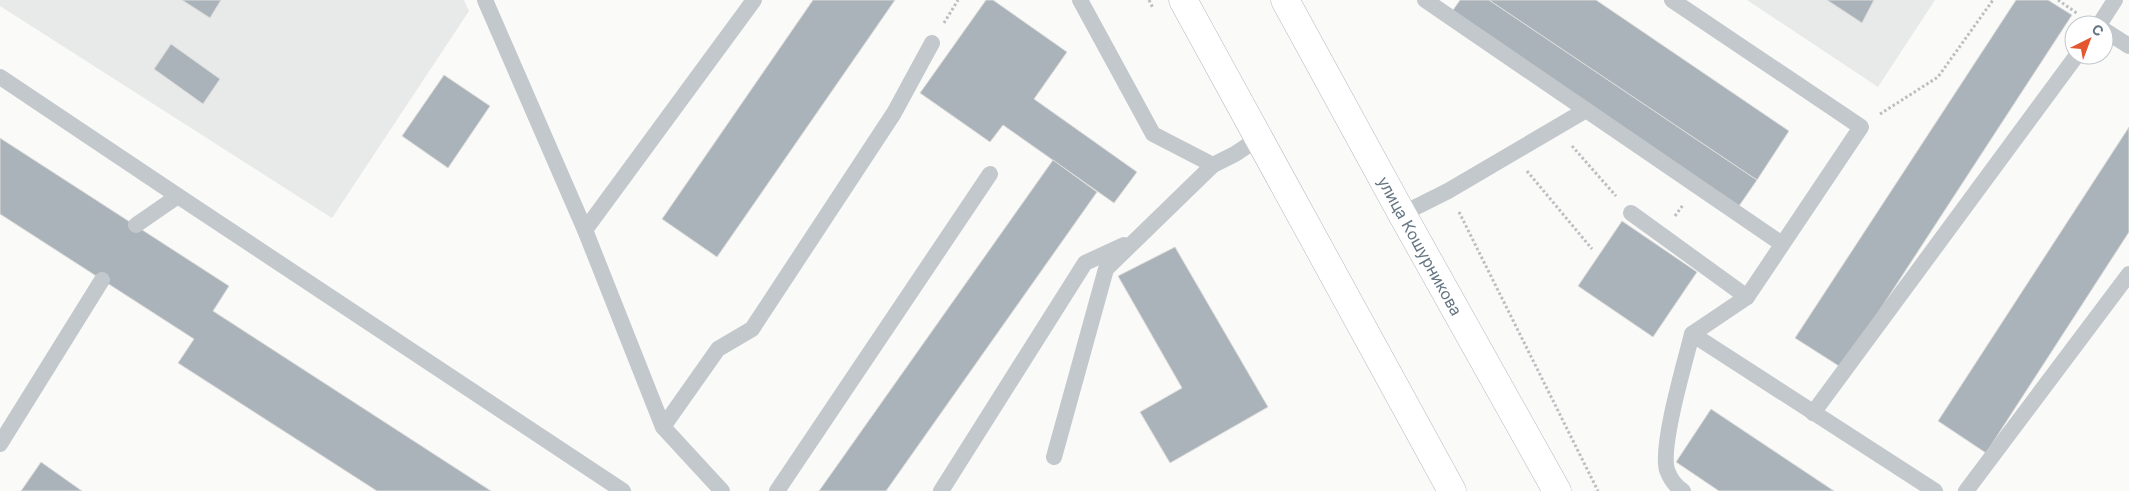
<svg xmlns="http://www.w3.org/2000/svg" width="2129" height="491" font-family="Inter,sans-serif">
  <rect width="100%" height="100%" fill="#fafaf8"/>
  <!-- built -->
  <g fill="#e8e9e9">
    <path d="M0 0H464L469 11 332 218 0 6Z"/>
    <path d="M1747 0H1935L1878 87Z"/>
  </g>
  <!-- building -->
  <g fill="#aab3b9" stroke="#dcdcda">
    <path d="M182 0H221L210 18Z"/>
    <path d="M813 0H895L717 257 662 219Z"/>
    <path d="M986 0H993L1067 52 1034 99 1137 172 1114 203 1003 125 990 142 920 93Z"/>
    <path d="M1460 0H1489L1757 180 1739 206 1451 13Z"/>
    <path d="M1489 0H1596L1789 131 1757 180Z"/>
    <path d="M1827 0H1874L1862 23Z"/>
    <path d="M2016 0H2048L2072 15 1842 368 1795 338Z"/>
    <path d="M171 44 220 79 203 104 154 69Z"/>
    <path d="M444 75 490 106 448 168 402 136Z"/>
    <path d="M2129 127V232L1986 453 1938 421Z"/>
    <path d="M0 138 229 286 213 311 491 491H377L178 363 194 339 0 214Z"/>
    <path d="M1053 160 1097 192 886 491H819Z"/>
    <path d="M1622 221 1697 272 1653 337 1578 286Z"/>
    <path d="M1175 247 1268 407 1170 463 1140 412 1182 388 1118 276Z"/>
    <path d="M1711 409 1834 491H1719L1676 462Z"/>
    <path d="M41 462 82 491H21Z"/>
  </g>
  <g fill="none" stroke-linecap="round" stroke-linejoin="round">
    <defs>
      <g id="secondary">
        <path d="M1183 0 1452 491"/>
        <path d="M1285 0 1402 214 1557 491"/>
      </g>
    </defs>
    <!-- secondary casing -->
    <use href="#secondary" stroke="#b3babf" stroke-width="29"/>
    <!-- path -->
    <g stroke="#bbbfc2" stroke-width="3" stroke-dasharray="2.5 2.5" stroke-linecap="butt">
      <path d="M1149 0 1153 8"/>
      <path d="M2058 0 2078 14"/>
      <path d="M944 23 958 0"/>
      <path d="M1880 114 1938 77 1993 0"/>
      <path d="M1572 146 1616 196"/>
      <path d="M1527 171 1592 249"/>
      <path d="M1459 212 1598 491"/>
      <path d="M1675 216 1683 205"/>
    </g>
    <!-- service -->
    <g stroke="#c3c8cc" stroke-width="16">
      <path d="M485 0 585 230 663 427 722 491"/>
      <path d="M1080 0 1153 134 1213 165 1235 154 1259 138"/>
      <path d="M1425 0 1782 244"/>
      <path d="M1672 0 1861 127 1747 297 1692 334C1685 362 1660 446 1667 470 1670 478 1675 486 1683 491"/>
      <path d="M2099 25 2115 0"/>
      <path d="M2104 30 2129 46"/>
      <path d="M0 77 178 196 136 225"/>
      <path d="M178 196 623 491"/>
      <path d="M1631 213 1747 297"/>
      <path d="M1402 214 1448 191 1586 110"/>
      <path d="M585 230 754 0"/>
      <path d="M1692 334 1935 491"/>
      <path d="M1813 413 2077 55"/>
      <path d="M663 427 718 349 752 329 894 113 932 43"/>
      <path d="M0 444 102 280"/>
      <path d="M1054 457 1106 269 1213 165"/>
      <path d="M777 491 990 174"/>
      <path d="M941 491 1085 263 1124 245"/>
      <path d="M1966 491 2129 274"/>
    </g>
    <!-- secondary -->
    <use href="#secondary" stroke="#fff" stroke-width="28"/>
  </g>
  <g text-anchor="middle" stroke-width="5" stroke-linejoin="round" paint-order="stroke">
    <!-- street labels -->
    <g font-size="16" fill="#657683" stroke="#fff">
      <text transform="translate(1420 246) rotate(61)" y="6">улица Кошурникова</text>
    </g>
  </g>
  <!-- north arrow -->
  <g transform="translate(2089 40) rotate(42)"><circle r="24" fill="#ffffff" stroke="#c1c8cd"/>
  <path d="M0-4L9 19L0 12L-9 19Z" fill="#e4572e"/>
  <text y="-8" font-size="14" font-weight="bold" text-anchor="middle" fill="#657683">С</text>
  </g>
</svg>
